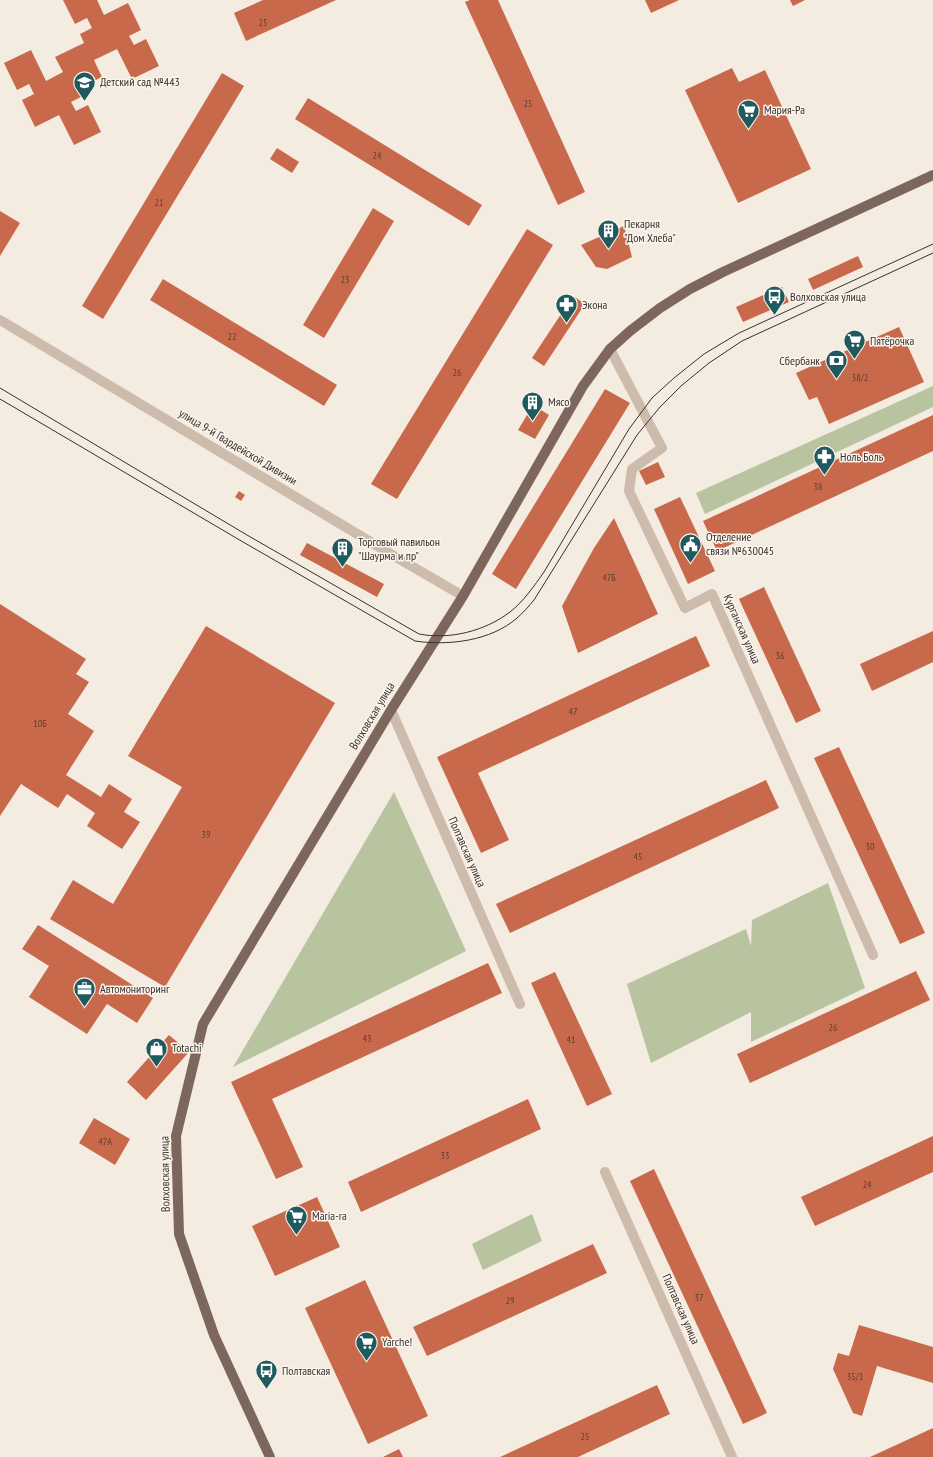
<svg xmlns="http://www.w3.org/2000/svg" width="933" height="1457" font-family="'PT Sans Narrow',sans-serif">
  <rect width="100%" height="100%" fill="#f4ebe1"/>
  <!-- green -->
  <g fill="#b8c4a0">
    <path d="M933 386V407L705 514 696 493Z"/>
    <path d="M394 792 466 951 233 1067Z"/>
    <path d="M828 883 865 988 751 1042V1012L651 1063 627 984 746 929 751 946 752 920Z"/>
    <path d="M532 1214 542 1241 483 1270 472 1244Z"/>
  </g>
  <!-- building -->
  <g fill="#c8694b">
    <path d="M63 0H97L104 15 128 3 141 30 129 36 134 45 146 39 159 66 132 79 117 49 94 60 102 77 79 88 83 96 71 102 76 111 88 105 101 132 74 145 59 115 35 127 22 100 34 94 29 84 17 90 4 63 31 50 46 81 63 72 55 57 84 43 80 34 92 28 87 18 75 24Z"/>
    <path d="M263 0H336L246 41 234 13Z"/>
    <path d="M470 0H498L585 192 558 205 465 2Z"/>
    <path d="M645 0H679L651 13Z"/>
    <path d="M790 0H805L793 6Z"/>
    <path d="M732 68 739 82 765 70 811 169 738 203 685 90Z"/>
    <path d="M222 73 244 86 103 319 82 306Z"/>
    <path d="M308 98 482 205 469 226 295 119Z"/>
    <path d="M277 148 299 162 292 173 270 159Z"/>
    <path d="M373 208 394 221 324 338 303 325Z"/>
    <path d="M0 211 20 223 0 256Z"/>
    <path d="M624 226 632 257 607 269 596 267 581 245Z"/>
    <path d="M527 229 553 245 397 499 371 484Z"/>
    <path d="M858 256 863 267 813 290 808 279Z"/>
    <path d="M163 279 337 385 324 406 150 300Z"/>
    <path d="M782 287 789 302 743 322 736 307Z"/>
    <path d="M573 296 585 304 544 366 532 358Z"/>
    <path d="M899 327 924 382 829 424 817 397 809 400 796 373Z"/>
    <path d="M605 389 630 403 516 589 492 574Z"/>
    <path d="M533 405 549 415 535 439 518 430Z"/>
    <path d="M933 415V451L717 551 703 521Z"/>
    <path d="M658 462 665 477 646 485 639 471Z"/>
    <path d="M239 491 245 495 241 501 235 497Z"/>
    <path d="M680 497 715 571 688 584 654 509Z"/>
    <path d="M614 518 658 614 578 653 562 606 594 548Z"/>
    <path d="M307 543 384 584 377 597 300 555Z"/>
    <path d="M764 587 821 711 796 723 739 599Z"/>
    <path d="M0 604 86 659 76 674 89 682 68 714 94 731 66 775 101 797 109 784 132 799 124 812 140 822 122 849 87 826 95 813 67 794 58 808 21 784 0 816Z"/>
    <path d="M206 626 335 703 165 987 50 919 73 880 113 904 182 787 128 756Z"/>
    <path d="M933 631V662L872 691 860 664Z"/>
    <path d="M696 636 710 666 478 773 509 840 481 853 437 757Z"/>
    <path d="M839 747 925 933 900 944 814 758Z"/>
    <path d="M766 780 779 808 510 933 496 904Z"/>
    <path d="M38 925 153 998 137 1023 107 1004 87 1034 29 997 49 966 22 949Z"/>
    <path d="M488 963 502 993 272 1099 303 1167 276 1179 231 1082Z"/>
    <path d="M916 971 930 1000 750 1083 737 1054Z"/>
    <path d="M555 972 612 1094 587 1106 531 983Z"/>
    <path d="M169 1035 189 1052 146 1100 127 1082Z"/>
    <path d="M528 1099 541 1129 361 1212 348 1182Z"/>
    <path d="M94 1118 130 1139 115 1165 79 1143Z"/>
    <path d="M933 1136V1172L815 1226 801 1197Z"/>
    <path d="M654 1169 767 1413 743 1424 630 1181Z"/>
    <path d="M317 1197 340 1247 275 1276 252 1226Z"/>
    <path d="M593 1244 607 1273 427 1356 413 1327Z"/>
    <path d="M365 1280 428 1416 368 1444 305 1308Z"/>
    <path d="M859 1325 933 1347V1383L877 1366 862 1416 853 1413 833 1369 838 1353 849 1356Z"/>
    <path d="M657 1385 670 1414 578 1457H500Z"/>
    <path d="M933 1428V1457H870Z"/>
    <path d="M399 1449 403 1457H383Z"/>
  </g>
  <g fill="none" stroke-linecap="round" stroke-linejoin="round">
    <!-- minor -->
    <g stroke="#cdbbac" stroke-width="10">
      <path d="M0 320 389 553 463 596"/>
      <path d="M610 349 662 448 632 469 629 491 685 608 712 594 873 955"/>
      <path d="M391 710 520 1004"/>
      <path d="M605 1172 732 1457"/>
    </g>
    <!-- major -->
    <path stroke="#7d675c" stroke-width="10" d="M270 1457 214 1335 179 1234 176 1136 203 1024 391 710 463 596 583 386 610 349 630 331 660 308 690 289 723 272 933 175"/>
    <!-- tram -->
    <g stroke="#3b302b" stroke-width="1">
      <path d="M0 388 247 535 419 634C450 640 485 631 510 612 524 601 534 586 544 572L629 429 652 398 674 378 704 354 739 333 933 244"/>
      <path d="M0 399 243 542 415 641C448 646 491 641 517 618 523 613 529 606 534 600L637 435 660 407 681 386 709 363 742 341 933 253"/>
    </g>
  </g>
  <!-- icons -->
  <defs>
    <symbol id="school-pin" viewBox="-11 -11 22 30"><path d="M0 17L-7.5 6A9.5 9.5 0 1 1 7.5 6Z" fill="#1f5a5e" stroke="#fbf5ee"/><path d="M0-5L7-2L0 1L-7-2ZM-4 1L0 2.5L4 1V4Q0 6-4 4Z" fill="#fff"/></symbol>
    <symbol id="supermarket-pin" viewBox="-11 -11 22 30"><path d="M0 17L-7.5 6A9.5 9.5 0 1 1 7.5 6Z" fill="#1f5a5e" stroke="#fbf5ee"/><path d="M-6-5.5h2.5l.6 2H6L4.5 2H-2.5L-4.4-4H-6ZM-1.5 3.2a1.3 1.3 0 1 0 .1 0ZM3 3.2a1.3 1.3 0 1 0 .1 0Z" fill="#fff"/></symbol>
    <symbol id="building-pin" viewBox="-11 -11 22 30"><path d="M0 17L-7.5 6A9.5 9.5 0 1 1 7.5 6Z" fill="#1f5a5e" stroke="#fbf5ee"/><path d="M-4-6H4V6H1V3H-1V6H-4ZM-2.5-4.3h1.7v1.8h-1.7ZM.8-4.3h1.7v1.8H.8ZM-2.5-1h1.7V.8h-1.7ZM.8-1h1.7V.8H.8Z" fill="#fff"/></symbol>
    <symbol id="bus-pin" viewBox="-11 -11 22 30"><path d="M0 17L-7.5 6A9.5 9.5 0 1 1 7.5 6Z" fill="#1f5a5e" stroke="#fbf5ee"/><path d="M-5-6H5V4H4V6H2V4H-2V6H-4V4H-5ZM-3.5-4V0h7V-4ZM-3.5 1.2v1.5H-2V1.2ZM2 1.2v1.5H3.5V1.2Z" fill="#fff"/></symbol>
    <symbol id="pharmacy-pin" viewBox="-11 -11 22 30"><path d="M0 17L-7.5 6A9.5 9.5 0 1 1 7.5 6Z" fill="#1f5a5e" stroke="#fbf5ee"/><path d="M-2-6h4v4h4v4h-4v4h-4v-4h-4v-4h4Z" fill="#fff"/></symbol>
    <symbol id="bank-pin" viewBox="-11 -11 22 30"><path d="M0 17L-7.5 6A9.5 9.5 0 1 1 7.5 6Z" fill="#1f5a5e" stroke="#fbf5ee"/><path d="M-6-4H6V4H-6ZM0-2.3a2.3 2.3 0 1 0 0 4.6a2.3 2.3 0 1 0 0-4.6Z" fill="#fff"/></symbol>
    <symbol id="civic-pin" viewBox="-11 -11 22 30"><path d="M0 17L-7.5 6A9.5 9.5 0 1 1 7.5 6Z" fill="#1f5a5e" stroke="#fbf5ee"/><path d="M-.6-6.5H3V-4.5H.6V-3L4-1V1h2V6H-6V1h2V-1L-.6-3ZM-1.2 2.5V6h2.4V2.5Z" fill="#fff"/></symbol>
    <symbol id="office-pin" viewBox="-11 -11 22 30"><path d="M0 17L-7.5 6A9.5 9.5 0 1 1 7.5 6Z" fill="#1f5a5e" stroke="#fbf5ee"/><path d="M-6-3h4V-5.5h4V-3h4V5H-6ZM-1-4.5V-3h2v-1.5ZM-6 0V1H6V0Z" fill="#fff"/></symbol>
    <symbol id="shop-pin" viewBox="-11 -11 22 30"><path d="M0 17L-7.5 6A9.5 9.5 0 1 1 7.5 6Z" fill="#1f5a5e" stroke="#fbf5ee"/><path d="M-5-2.5h2.3a2.7 3.5 0 0 1 5.4 0H5L5.5 6h-11ZM-1.5-2.5h3a1.5 2.3 0 0 0-3 0Z" fill="#fff"/></symbol>
  </defs>
  <g fill-rule="evenodd">
    <use href="#school-pin" x="72" y="70" width="25" height="34"/>
    <use href="#supermarket-pin" x="736" y="98" width="25" height="34"/>
    <use href="#building-pin" x="596" y="218" width="25" height="34"/>
    <use href="#bus-pin" x="762" y="284" width="25" height="34"/>
    <use href="#pharmacy-pin" x="554" y="292" width="25" height="34"/>
    <use href="#supermarket-pin" x="842" y="328" width="25" height="34"/>
    <use href="#bank-pin" x="824" y="348" width="25" height="34"/>
    <use href="#building-pin" x="520" y="390" width="25" height="34"/>
    <use href="#pharmacy-pin" x="812" y="444" width="25" height="34"/>
    <use href="#civic-pin" x="678" y="532" width="25" height="34"/>
    <use href="#building-pin" x="330" y="536" width="25" height="34"/>
    <use href="#office-pin" x="72" y="976" width="25" height="34"/>
    <use href="#shop-pin" x="144" y="1036" width="25" height="34"/>
    <use href="#supermarket-pin" x="284" y="1204" width="25" height="34"/>
    <use href="#supermarket-pin" x="354" y="1330" width="25" height="34"/>
    <use href="#bus-pin" x="254" y="1358" width="25" height="34"/>
  </g>
  <g text-anchor="middle" stroke-width="3" stroke-linejoin="round" paint-order="stroke">
    <!-- number labels -->
    <g font-size="10" fill="#5e3e33">
      <text x="263" y="26">25</text>
      <text x="528" y="107">25</text>
      <text x="377" y="159">24</text>
      <text x="159" y="206">21</text>
      <text x="345" y="283">23</text>
      <text x="232" y="340">22</text>
      <text x="457" y="376">26</text>
      <text x="860" y="381">38/2</text>
      <text x="818" y="490">38</text>
      <text x="609" y="581">47Б</text>
      <text x="780" y="659">36</text>
      <text x="573" y="715">47</text>
      <text x="40" y="727">10Б</text>
      <text x="206" y="838">39</text>
      <text x="870" y="850">30</text>
      <text x="638" y="860">45</text>
      <text x="833" y="1031">26</text>
      <text x="367" y="1042">43</text>
      <text x="571" y="1043">41</text>
      <text x="105" y="1145">47А</text>
      <text x="445" y="1159">33</text>
      <text x="867" y="1188">24</text>
      <text x="699" y="1301">37</text>
      <text x="510" y="1304">29</text>
      <text x="855" y="1380">35/1</text>
      <text x="585" y="1440">25</text>
    </g>
    <!-- poi labels -->
    <g font-size="12" fill="#3b302b" stroke="#fbf5ee" text-anchor="start">
      <text x="100" y="86">Детский сад №443</text>
      <text x="764" y="114">Мария-Ра</text>
      <text x="624" y="228">Пекарня<tspan x="624" dy="14">"Дом Хлеба"</tspan></text>
      <text x="790" y="301">Волховская улица</text>
      <text x="582" y="309">Экона</text>
      <text x="870" y="345">Пятёрочка</text>
      <text x="820" y="365" text-anchor="end">Сбербанк</text>
      <text x="548" y="406">Мясо</text>
      <text x="840" y="461">Ноль Боль</text>
      <text x="706" y="541">Отделение<tspan x="706" dy="14">связи №630045</tspan></text>
      <text x="358" y="546">Торговый павильон<tspan x="358" dy="14">"Шаурма и пр"</tspan></text>
      <text x="100" y="993">Автомониторинг</text>
      <text x="172" y="1052">Totachi</text>
      <text x="312" y="1220">Maria-ra</text>
      <text x="382" y="1346">Yarche!</text>
      <text x="282" y="1375">Полтавская</text>
    </g>
    <!-- street labels -->
    <g font-size="12" fill="#3b302b" stroke="#fbf5ee">
      <text transform="translate(238 447) rotate(31)" y="4">улица 9-й Гвардейской Дивизии</text>
      <text transform="translate(742 629) rotate(66)" y="4">Курганская улица</text>
      <text transform="translate(372 716) rotate(-59)" y="4">Волховская улица</text>
      <text transform="translate(467 852) rotate(66)" y="4">Полтавская улица</text>
      <text transform="translate(165 1174) rotate(-91)" y="4">Волховская улица</text>
      <text transform="translate(681 1309) rotate(66)" y="4">Полтавская улица</text>
    </g>
  </g>
</svg>
